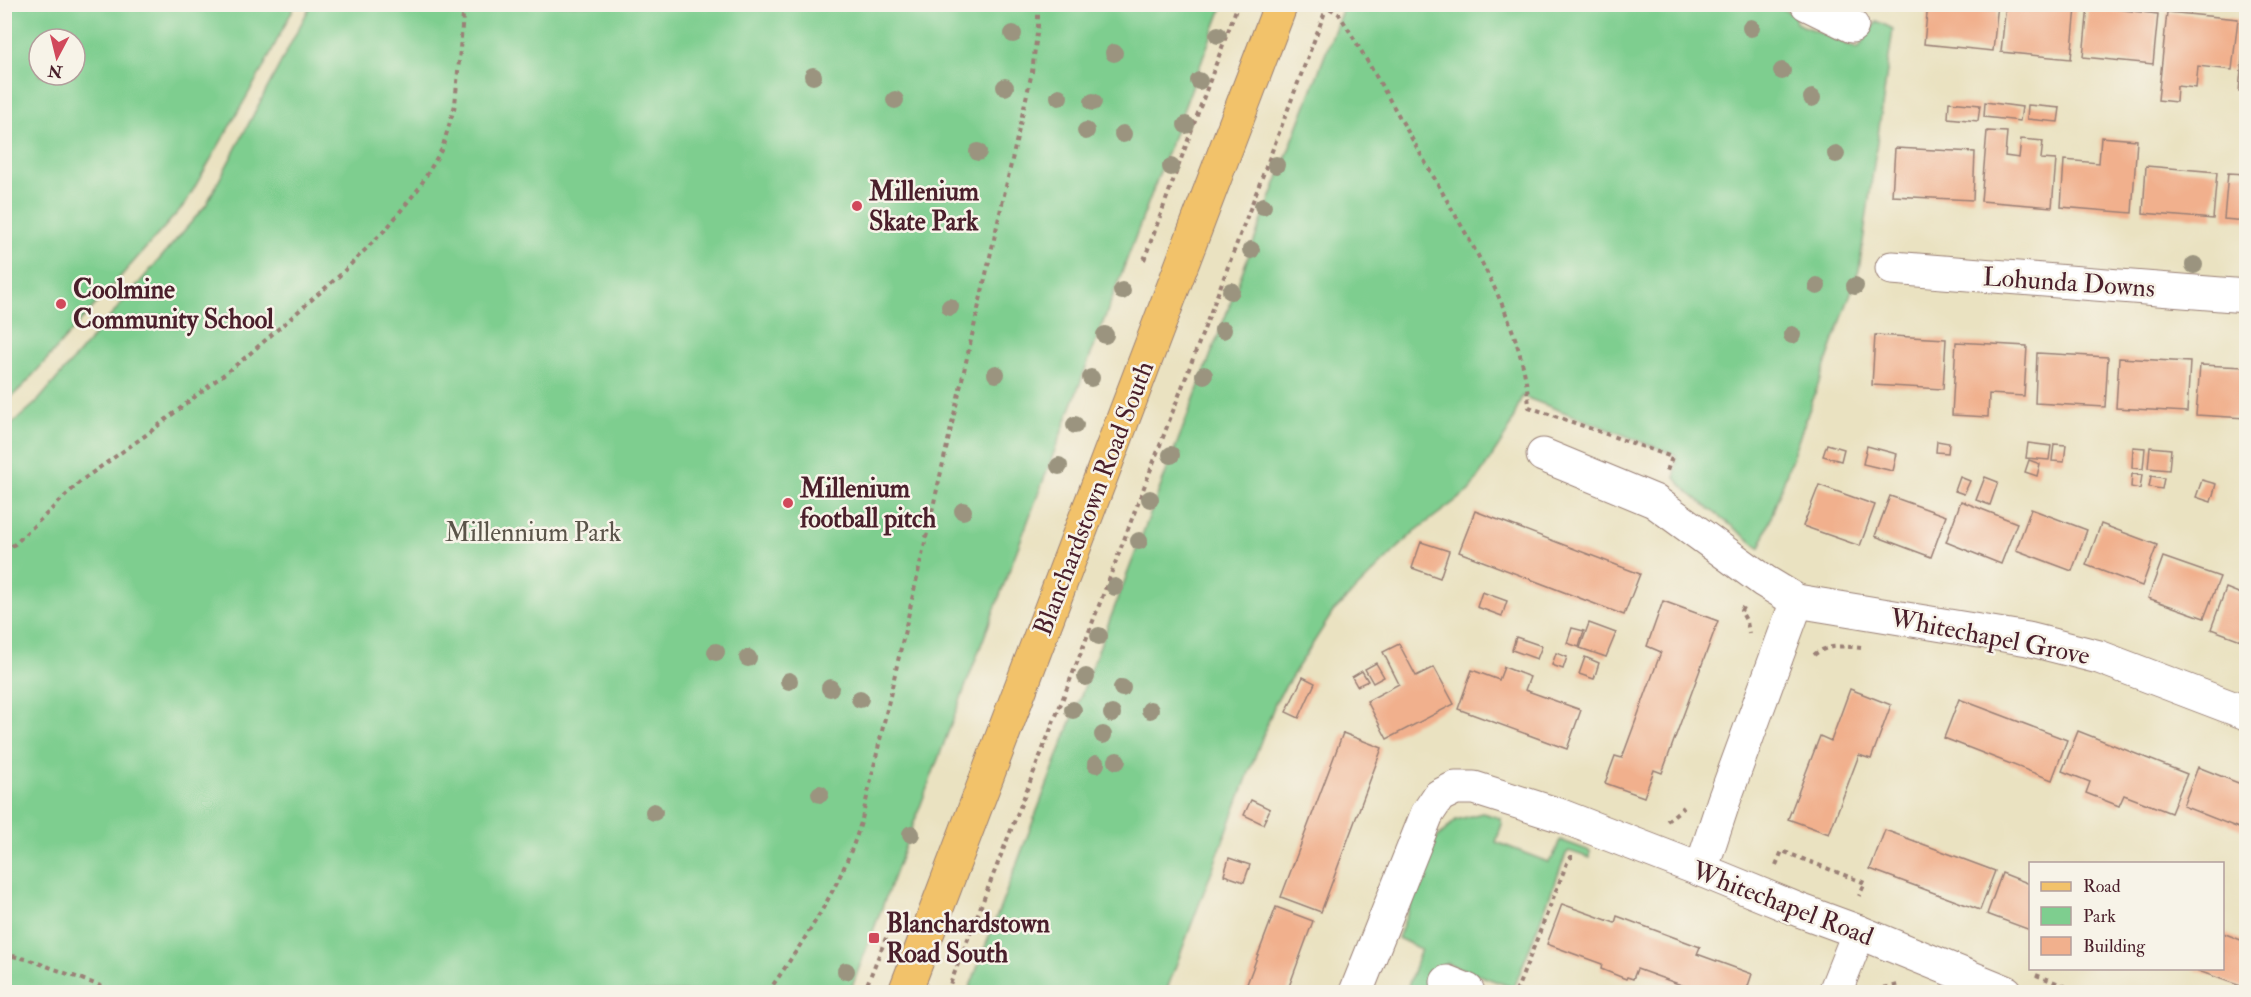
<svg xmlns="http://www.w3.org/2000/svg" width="2251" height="997" font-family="'IM FELL Double Pica',serif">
  <rect width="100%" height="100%" fill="#f7f3e8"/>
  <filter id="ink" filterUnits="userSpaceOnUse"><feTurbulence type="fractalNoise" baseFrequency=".0167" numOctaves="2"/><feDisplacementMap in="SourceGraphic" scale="12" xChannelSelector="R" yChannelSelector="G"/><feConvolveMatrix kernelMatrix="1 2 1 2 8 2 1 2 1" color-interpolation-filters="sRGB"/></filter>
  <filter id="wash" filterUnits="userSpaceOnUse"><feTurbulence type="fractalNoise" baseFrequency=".008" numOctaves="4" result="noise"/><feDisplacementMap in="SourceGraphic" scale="24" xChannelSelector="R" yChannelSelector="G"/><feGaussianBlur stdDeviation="1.35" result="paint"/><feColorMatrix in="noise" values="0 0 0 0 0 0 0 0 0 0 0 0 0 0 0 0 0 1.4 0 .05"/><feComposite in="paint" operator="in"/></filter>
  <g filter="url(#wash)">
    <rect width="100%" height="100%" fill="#eae2c1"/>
    <!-- green -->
    <g fill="#7ece8f" stroke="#64765d" stroke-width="1.5" fill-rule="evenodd">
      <path d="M5 4 295 5 262 70 185 204 24 385 5 403ZM39 39H75V75H39Z"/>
      <path d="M311 5H1223L850 992H5V430L37 402 206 205Z"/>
      <path d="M1344 5H1773L1794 14 1796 23 1858 49 1877 21 1893 29 1859 270 1760 548 1689 493 1675 478 1676 455 1522 396 1508 432 1470 490 1414 532 1333 612 1276 701 1166 992H968Z"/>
      <path d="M1482 813 1500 818 1502 824 1496 842 1548 862 1553 857 1560 840 1590 851V858L1569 851 1566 854 1514 988 1446 963 1436 992H1406L1421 949 1398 938 1435 840 1456 820Z"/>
    </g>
    <g id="blocks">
      <!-- building -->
      <g fill="#f1b08d">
        <path d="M1928 4H1998L1993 51 1924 44Z"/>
        <path d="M2006 4H2038L2076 8 2071 59 2001 52Z"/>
        <path d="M2088 6 2158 14 2153 64 2083 57Z"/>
        <path d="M2167 12 2238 19 2232 70 2198 66 2196 88 2177 86 2176 102 2158 100Z"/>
        <path d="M2245 26H2246V92L2239 91Z"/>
        <path d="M1949 102 1980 105 1978 121 1948 118Z"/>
        <path d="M1985 102 2022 107 2020 121 1984 117Z"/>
        <path d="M2028 105 2060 108 2058 122 2027 119Z"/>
        <path d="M1987 131 2007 132 2005 156 2019 158 2021 139 2043 141 2041 159 2056 160 2052 207 1981 201Z"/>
        <path d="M2101 137 2137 140 2132 213 2061 207 2064 160 2099 163Z"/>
        <path d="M1895 148 1975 152 1973 200 1892 196Z"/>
        <path d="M2146 166 2217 172 2213 219 2143 213Z"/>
        <path d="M2228 173 2246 174V221L2224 219Z"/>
        <path d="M1875 335 1946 339 1943 389 1872 385Z"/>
        <path d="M1956 342 2027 346 2024 396 1989 394 1988 417 1952 415Z"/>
        <path d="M2037 353 2108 357 2105 407 2035 403Z"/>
        <path d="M2119 358 2190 362 2187 412 2116 408Z"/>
        <path d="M2200 365 2246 367V418L2196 415Z"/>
        <path d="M1937 441 1949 443 1948 453 1936 452Z"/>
        <path d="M2028 443 2051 446 2049 460 2026 458Z"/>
        <path d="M1827 444 1844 449 1841 461 1823 456Z"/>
        <path d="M2054 444 2066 445 2064 462 2052 461Z"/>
        <path d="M1867 446 1897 454 1893 471 1863 464Z"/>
        <path d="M2133 447 2145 448 2143 469 2132 468Z"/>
        <path d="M2150 447 2171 449 2169 470 2148 468Z"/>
        <path d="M2029 460 2040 464 2037 476 2025 472Z"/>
        <path d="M2132 474 2142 475 2140 489 2131 487Z"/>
        <path d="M2151 476 2164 478 2162 489 2149 487Z"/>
        <path d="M1960 477 1970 481 1964 494 1955 491Z"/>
        <path d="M1985 477 1998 482 1990 505 1976 500Z"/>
        <path d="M2202 480 2216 484 2211 502 2196 497Z"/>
        <path d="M1819 485 1875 505 1860 546 1803 526Z"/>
        <path d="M1890 496 1946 516 1931 557 1875 536Z"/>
        <path d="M1961 501 2017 523 2001 564 1946 542Z"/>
        <path d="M2031 509 2087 530 2072 571 2016 550Z"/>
        <path d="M1475 511 1640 574 1624 615 1459 552Z"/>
        <path d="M2101 524 2157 545 2142 586 2086 565Z"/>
        <path d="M1421 542 1449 551 1440 578 1412 568Z"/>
        <path d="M2163 557 2220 577 2204 618 2148 598Z"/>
        <path d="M2226 588 2246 596V642L2211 629Z"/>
        <path d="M1482 592 1507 601 1502 616 1477 607Z"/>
        <path d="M1663 601 1718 621 1662 773 1654 770 1644 797 1605 783 1615 756 1622 758 1661 652 1647 646Z"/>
        <path d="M1589 623 1616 633 1606 657 1580 648Z"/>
        <path d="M1572 628 1584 631 1579 647 1567 643Z"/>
        <path d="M1516 637 1542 646 1537 659 1512 650Z"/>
        <path d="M1399 644 1416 676 1434 667 1454 704 1387 739 1367 701 1399 684 1383 652Z"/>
        <path d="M1556 653 1567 657 1563 669 1552 665Z"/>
        <path d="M1585 657 1599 663 1594 679 1579 674Z"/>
        <path d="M1376 663 1384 677 1373 683 1365 669Z"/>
        <path d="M1504 667 1530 677 1525 690 1581 710 1567 749 1458 709 1472 670 1499 680Z"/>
        <path d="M1362 671 1368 681 1357 686 1352 677Z"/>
        <path d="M1303 677 1315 683 1299 718 1286 712Z"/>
        <path d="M1850 689 1891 705 1871 759 1859 755 1829 834 1788 819 1820 736 1831 741Z"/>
        <path d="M1959 699 2067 740 2052 780 1944 738Z"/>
        <path d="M2078 731 2187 774 2171 813 2124 795 2119 806 2086 793 2090 782 2062 771Z"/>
        <path d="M1343 733 1382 748 1321 912 1281 897Z"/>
        <path d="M2198 767 2246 786V831L2183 806Z"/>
        <path d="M1251 800 1270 809 1263 824 1244 815Z"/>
        <path d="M1885 830 1995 871 1980 910 1870 869Z"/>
        <path d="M1229 858 1250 865 1244 882 1224 875Z"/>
        <path d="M2002 873 2030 884V930L1987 914Z"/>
        <path d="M1562 904 1615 923 1617 916 1700 947 1697 954 1752 974 1746 992H1682L1684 986 1637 969 1633 979 1627 977 1626 979 1601 969 1602 964 1547 944Z"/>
        <path d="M1276 907 1313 921 1287 992H1244Z"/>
        <path d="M2223 933 2246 942V988L2193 969H2223Z"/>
      </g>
    </g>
  </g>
  <g filter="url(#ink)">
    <use href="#blocks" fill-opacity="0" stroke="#9a8076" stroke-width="1.5"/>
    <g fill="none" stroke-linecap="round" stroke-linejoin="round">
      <defs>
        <g id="minor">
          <path d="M1807 4 1852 26"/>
          <path d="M1892 268 2246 296"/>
          <path d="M1543 455 1654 501 1764 581 1797 601 2028 639 2099 657 2246 713"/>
          <path d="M1701 870 1724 800 1797 601"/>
          <path d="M1447 982 1467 990 1468 992"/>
          <path d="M1356 992 1427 814 1439 796 1455 788H1474L1559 815 1701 870 1799 910 1859 932 2006 992"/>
          <path d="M1835 992 1859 932"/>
        </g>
        <path id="major" d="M905 992 1281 4"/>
      </defs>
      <!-- minor casing -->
      <use href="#minor" stroke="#9a8076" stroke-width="35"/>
      <!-- major casing -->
      <use href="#major" stroke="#9a8076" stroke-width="35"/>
      <!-- path -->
      <g stroke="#9a8076" stroke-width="4" stroke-dasharray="4.5 4.5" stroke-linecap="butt">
        <path d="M1322 4 1339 14 1350 32C1381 84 1411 137 1441 190 1479 257 1524 328 1529 407L1672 457 1667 471"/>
        <path d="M1144 260 1238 4"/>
        <path d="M4 551 15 544 82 480 146 435 246 357 339 276 387 228 419 188 442 149 455 105 464 4"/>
        <path d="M1743 607 1741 611 1747 622 1749 633"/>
        <path d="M1814 655C1827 644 1844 646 1861 648"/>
        <path d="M1667 821 1684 807"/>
        <path d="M1776 865 1782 851 1865 883 1859 896"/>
        <path d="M4 954 30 960 117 992"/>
        <path d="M2036 975 2080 992"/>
        <path d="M768 992C806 938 843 884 862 819L1032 72 1038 26V4"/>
        <path d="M864 992 894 918"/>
        <path d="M947 992 1082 650 1328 4"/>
        <path d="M1516 992 1567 863 1571 857H1573"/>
        <path d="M1876 992 1883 988 1899 985"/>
      </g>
      <!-- minor -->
      <use href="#minor" stroke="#fff" stroke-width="33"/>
      <!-- major -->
      <use href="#major" stroke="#f2c26a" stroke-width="33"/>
    </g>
    <!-- trees -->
    <g fill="#9b947f">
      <circle cx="1751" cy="28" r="9"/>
      <circle cx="1013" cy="34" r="9"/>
      <circle cx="1218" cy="35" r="9"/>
      <circle cx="1114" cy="53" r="9"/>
      <circle cx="1782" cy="71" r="9"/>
      <circle cx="813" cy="76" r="9"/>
      <circle cx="1199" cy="81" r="9"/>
      <circle cx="1005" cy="87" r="9"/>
      <circle cx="1059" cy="97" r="9"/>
      <circle cx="1812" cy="98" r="9"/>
      <circle cx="895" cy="100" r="9"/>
      <circle cx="1093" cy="102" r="9"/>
      <circle cx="1186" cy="125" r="9"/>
      <circle cx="1086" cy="131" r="9"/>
      <circle cx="1123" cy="134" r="9"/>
      <circle cx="978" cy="152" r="9"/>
      <circle cx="1836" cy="154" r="9"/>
      <circle cx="1276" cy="165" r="9"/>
      <circle cx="1171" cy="167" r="9"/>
      <circle cx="1263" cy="206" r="9"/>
      <circle cx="1251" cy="250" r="9"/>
      <circle cx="2194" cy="265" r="9"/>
      <circle cx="1817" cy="286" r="9"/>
      <circle cx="1855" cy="286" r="9"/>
      <circle cx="1122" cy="291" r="9"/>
      <circle cx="1231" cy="291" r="9"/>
      <circle cx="950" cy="307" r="9"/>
      <circle cx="1223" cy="330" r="9"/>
      <circle cx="1105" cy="335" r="9"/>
      <circle cx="1792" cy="335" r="9"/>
      <circle cx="996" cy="374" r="9"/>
      <circle cx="1204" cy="375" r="9"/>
      <circle cx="1091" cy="378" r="9"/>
      <circle cx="1075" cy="425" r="9"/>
      <circle cx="1171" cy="455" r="9"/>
      <circle cx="1059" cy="466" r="9"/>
      <circle cx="1150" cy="499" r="9"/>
      <circle cx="963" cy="511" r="9"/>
      <circle cx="1139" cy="541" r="9"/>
      <circle cx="1115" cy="587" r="9"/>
      <circle cx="1099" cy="636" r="9"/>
      <circle cx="716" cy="652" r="9"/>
      <circle cx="748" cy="658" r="9"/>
      <circle cx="1086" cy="677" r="9"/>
      <circle cx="789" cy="681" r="9"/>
      <circle cx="830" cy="688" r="9"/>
      <circle cx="1122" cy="688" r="9"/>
      <circle cx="860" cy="699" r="9"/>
      <circle cx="1073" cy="710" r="9"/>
      <circle cx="1150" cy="710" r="9"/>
      <circle cx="1112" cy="714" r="9"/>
      <circle cx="1103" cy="735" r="9"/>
      <circle cx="1117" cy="761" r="9"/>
      <circle cx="1096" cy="764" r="9"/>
      <circle cx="820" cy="794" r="9"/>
      <circle cx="654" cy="812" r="9"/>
      <circle cx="911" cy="834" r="9"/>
      <circle cx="846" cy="971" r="9"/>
    </g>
  </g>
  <!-- markers -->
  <g fill="#d1495b" stroke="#f7f3e8" stroke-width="2">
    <circle cx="857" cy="206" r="6"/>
    <circle cx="61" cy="304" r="6"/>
    <circle cx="788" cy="503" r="6"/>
    <rect x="868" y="932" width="12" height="12" rx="3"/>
  </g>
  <g text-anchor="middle" stroke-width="5" stroke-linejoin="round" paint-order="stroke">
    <!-- poi labels -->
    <g font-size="26" font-weight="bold" fill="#4a1f2b" stroke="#f7f3e8" text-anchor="start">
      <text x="869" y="200">Millenium<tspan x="869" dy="30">Skate Park</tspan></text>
      <text x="73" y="298">Coolmine<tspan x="73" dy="30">Community School</tspan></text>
      <text x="800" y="497">Millenium<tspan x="800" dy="30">football pitch</tspan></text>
      <text x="886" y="932">Blanchardstown<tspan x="886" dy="30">Road South</tspan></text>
    </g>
    <!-- street labels -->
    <g font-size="26" fill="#4a1f2b" stroke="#f7f3e8">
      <text transform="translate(2069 282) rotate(4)" y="9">Lohunda Downs</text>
      <text transform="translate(1093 498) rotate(-69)" y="9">Blanchardstown Road South</text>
      <text transform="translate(1990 636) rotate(11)" y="9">Whitechapel Grove</text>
      <text transform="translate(1783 903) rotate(21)" y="9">Whitechapel Road</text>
    </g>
    <!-- park labels -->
    <g font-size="26" fill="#5a5449" stroke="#f7f3e8">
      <text x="533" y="541">Millennium Park</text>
    </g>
  </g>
  <!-- margin -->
  <rect width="2251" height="997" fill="none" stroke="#f7f3e8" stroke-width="24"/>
  <!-- legend -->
  <rect x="2029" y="862" width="195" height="108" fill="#f7f3e8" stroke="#b29e9c" stroke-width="1.5"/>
  <rect x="2041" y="882" width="30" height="9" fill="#f2c26a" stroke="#b29e9c" stroke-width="1.5"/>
  <text x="2083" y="892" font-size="18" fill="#4a1f2b">Road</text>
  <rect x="2041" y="907" width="30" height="18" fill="#7ece8f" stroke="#b29e9c" stroke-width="1.5"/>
  <text x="2083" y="922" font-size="18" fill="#4a1f2b">Park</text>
  <rect x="2041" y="937" width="30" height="18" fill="#f1b08d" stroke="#b29e9c" stroke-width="1.5"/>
  <text x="2083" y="952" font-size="18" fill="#4a1f2b">Building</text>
  <!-- north arrow -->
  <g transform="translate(57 57) rotate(187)"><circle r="28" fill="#f7f3e8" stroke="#b29e9c" stroke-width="1.5"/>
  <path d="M0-4.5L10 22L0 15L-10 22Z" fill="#d1495b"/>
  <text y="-9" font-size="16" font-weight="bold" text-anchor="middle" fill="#4a1f2b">N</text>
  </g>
</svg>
